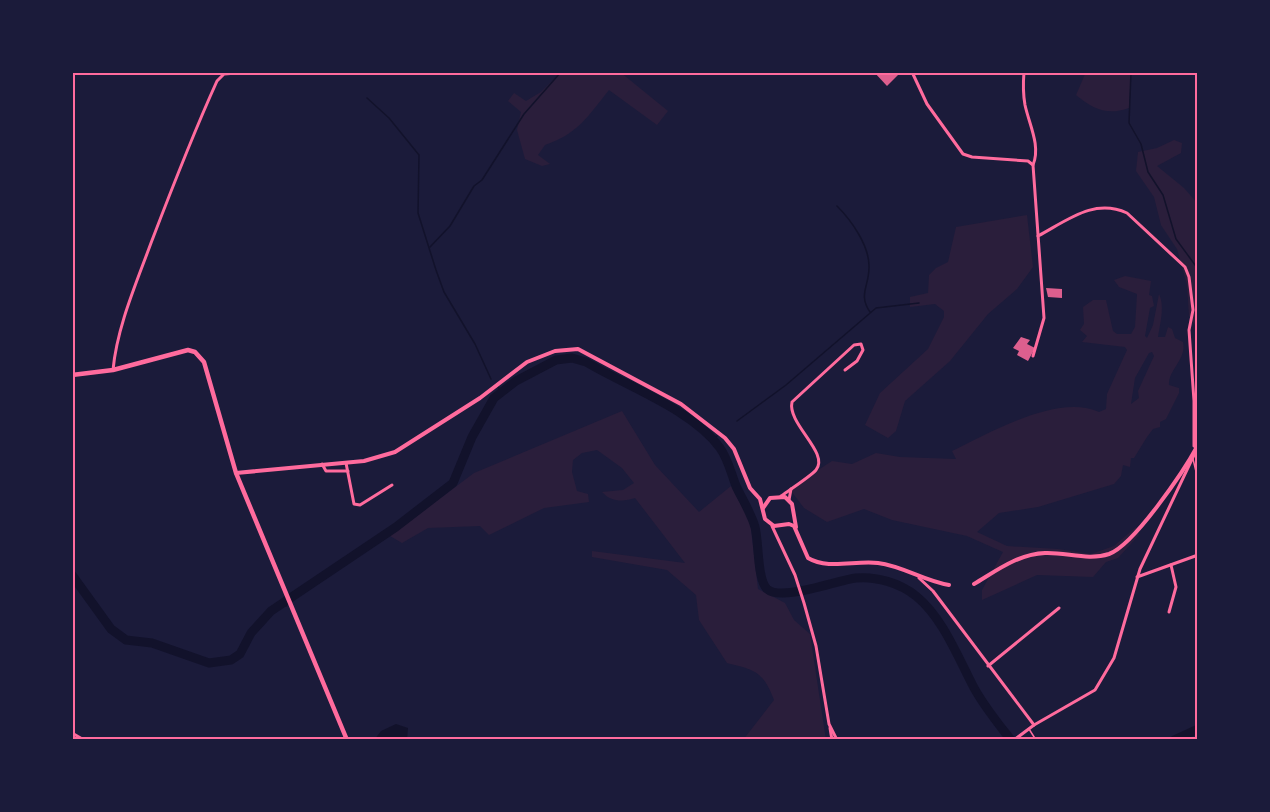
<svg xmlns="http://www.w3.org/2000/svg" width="1270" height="812" font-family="'DejaVu Sans',sans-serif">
  <rect width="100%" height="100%" fill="#1b1b3a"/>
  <!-- green -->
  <g fill="#2a1e3b" fill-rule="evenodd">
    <path d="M561 72H620L668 111 657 125 609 90C588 116 578 134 545 145L538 155 550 164 542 166 525 159 517 130 521 112 508 101 514 93 526 101 541 92Z"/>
    <path d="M1086 72H1131L1129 108C1107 116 1093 109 1076 95Z"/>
    <path d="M1174 140 1182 143 1181 153 1157 166 1184 188 1198 204V330L1189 316 1187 285 1177 249 1161 225 1154 197 1136 171 1138 152 1157 148Z"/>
    <path d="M1027 215 1033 267 1017 289 988 314 950 361 905 401 896 431 888 438 865 425 880 393 928 349 944 317V311L935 304 910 307V297L928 293 929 275 936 268 948 262 956 227Z"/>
    <path d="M1125 276 1151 281 1149 295 1152 296 1154 306 1150 308 1145 336 1147 338 1153 325 1159 294C1165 306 1160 324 1158 337H1165L1168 327 1172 329 1175 338 1183 342C1187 359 1168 370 1169 385L1179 388V393L1166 419 1160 422V427L1153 429 1147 437 1134 458H1131L1130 467 1123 465 1121 476 1114 484 1038 507 999 513 977 532 1007 546 1058 549 1091 554 1114 546 1136 527 1139 535 1118 558 1106 562 1093 577 1037 575 982 600V590L1003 552 967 536 892 520 864 509 827 522 804 508 791 491 795 485 832 461 852 464 876 453 900 457 956 459 952 451C990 433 1058 393 1099 412L1106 409 1107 394 1127 350 1125 347 1082 342 1087 336 1080 330 1084 324 1083 307 1093 300H1106L1113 331 1117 334H1131L1135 327 1137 294 1119 287 1114 280ZM1152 352 1154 356 1138 391 1139 398 1131 404 1135 378 1149 353Z"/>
    <path d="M622 411 655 465 699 512 731 486 750 521 758 589 785 603 794 620 810 634 826 740H743L774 700C763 671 755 670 727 663L699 620 696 595 667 570 592 557V551L685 563 635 498C623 502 611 502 602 492L623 490 634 483 622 468 597 450 582 453 573 460 572 472 577 491 588 494 589 502 544 508 489 535 480 526 428 528 402 543 390 536 474 473Z"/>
  </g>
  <!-- water -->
  <path fill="#12122b" d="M396 724 408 728 407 740H374L381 731Z"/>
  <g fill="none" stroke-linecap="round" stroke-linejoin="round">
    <!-- stream -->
    <g stroke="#12122b" stroke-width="1.5">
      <path d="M1131 72 1129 123 1141 144 1148 172 1163 195 1176 239 1198 269"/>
      <path d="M367 98 389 118 419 155 418 213 436 270 444 292 475 344 491 379"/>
      <path d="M837 206C851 220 870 246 869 268 869 286 858 295 870 312"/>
      <path d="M430 247 450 226 474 186 482 180 524 114 561 72"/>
      <path d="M498 387 502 392"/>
      <path d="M737 421 786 385 876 308 919 303"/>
      <path d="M712 440 717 436"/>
      <path d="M284 602 286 606"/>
    </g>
    <!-- river -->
    <g stroke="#12122b" stroke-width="9">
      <path d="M72 575 111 629 126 640 152 643 209 663 231 660 240 654 251 633 271 611 396 527 453 483 472 437 494 398 516 381 556 360 572 358 586 362C626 386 693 410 720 448 728 459 731 473 736 486 742 499 751 513 755 527 759 542 757 579 767 589 781 602 838 580 856 578 876 576 900 583 916 596 942 617 957 655 972 684 982 704 997 722 1011 740"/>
      <path d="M1174 740 1198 729"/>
    </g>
  </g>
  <!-- building -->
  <g fill="#dd5f8e">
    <path d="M874 72H901L887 86Z"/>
    <path d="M1046 288 1062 289V298L1048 297Z"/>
    <path d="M1021 337 1030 340 1027 344 1035 348 1028 361 1017 355 1019 351 1013 348Z"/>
  </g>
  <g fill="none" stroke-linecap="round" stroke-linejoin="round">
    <!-- service -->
    <g stroke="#ff6b9d" stroke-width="1.5">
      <path d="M1193 459 1198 480"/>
      <path d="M1029 729 1036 740"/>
    </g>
    <!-- minor -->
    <g stroke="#ff6b9d" stroke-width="3">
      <path d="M912 72 927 104 963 154 972 157 1028 161 1033 165 1044 318 1033 356"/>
      <path d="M1024 72C1023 84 1023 94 1025 105 1029 124 1041 146 1033 165"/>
      <path d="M1038 236C1068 220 1094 198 1127 213L1185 267 1189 277 1193 310 1189 330 1194 401V446L1197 448"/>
      <path d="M113 370C117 327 136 284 151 243 172 188 193 134 217 81L224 74 250 72"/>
      <path d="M346 463 354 504 360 505 392 485"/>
      <path d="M322 464 326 471H348"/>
      <path d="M781 496C788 491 811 476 816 470 830 453 787 424 792 402L854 345 861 344 863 350 857 361 845 370"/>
      <path d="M789 500 791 489"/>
      <path d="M772 526 795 575 804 603 816 646 829 724 837 740"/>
      <path d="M1137 577 1198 555"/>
      <path d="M919 578 933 591 1034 725"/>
      <path d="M1169 612 1176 587 1171 565"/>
      <path d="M988 666 1059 608"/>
      <path d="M830 728 832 740"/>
      <path d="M72 733 84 740"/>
      <path d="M1014 740 1034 725 1095 690 1114 658 1140 569 1194 455"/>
    </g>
    <!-- tertiary -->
    <g stroke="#ff6b9d" stroke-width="4">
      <path d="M236 473 364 461 395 452 480 398 527 362 555 351 578 349 681 404 725 438 734 449 750 488 760 499 765 519 774 526 789 524 794 526 808 558C828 570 856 560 878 563 903 566 924 581 949 585"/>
      <path d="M763 508 770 498 785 497 792 504 796 527"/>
      <path d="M974 584C996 571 1018 554 1045 553 1066 552 1088 561 1109 554 1134 545 1184 471 1198 445"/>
    </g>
    <!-- secondary -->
    <path stroke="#ff6b9d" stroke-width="4.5" d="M72 375 113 370 188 350 195 352 204 362 236 473 347 740"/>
  </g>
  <!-- border -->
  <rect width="1270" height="812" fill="none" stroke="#1b1b3a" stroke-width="147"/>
  <rect x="74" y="74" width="1122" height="664" fill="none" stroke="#ff6b9d" stroke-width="2"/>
</svg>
